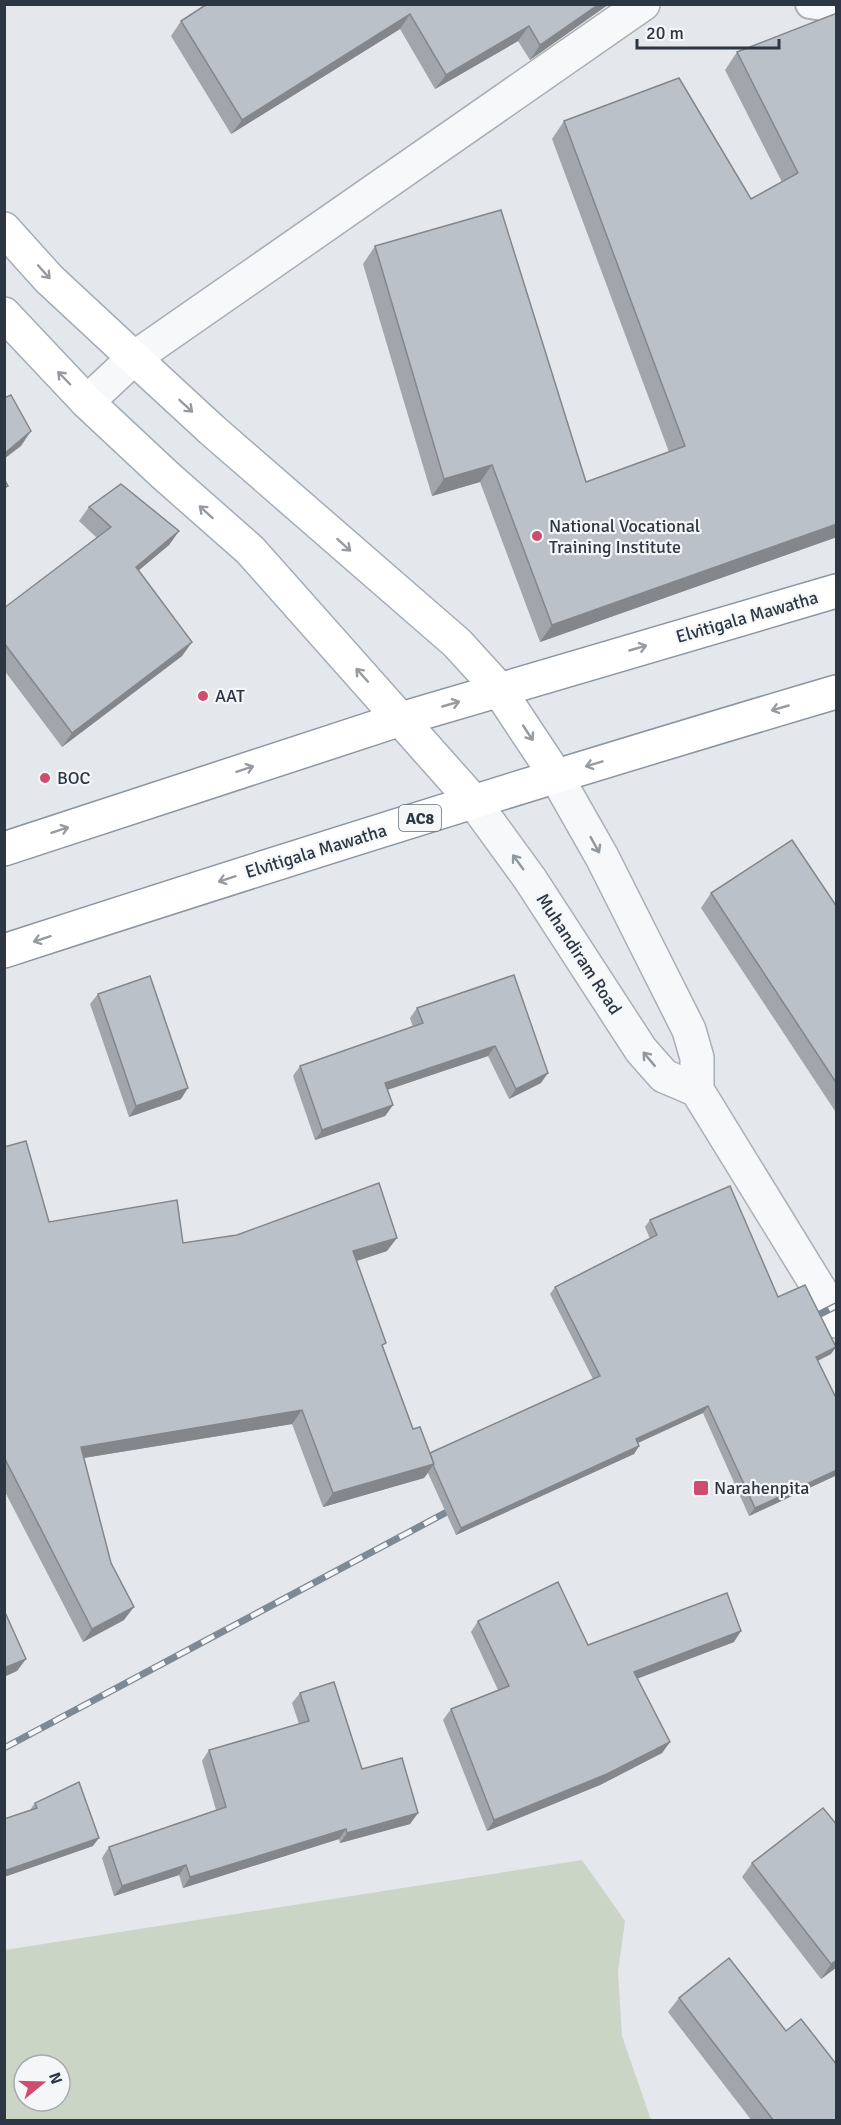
<svg xmlns="http://www.w3.org/2000/svg" width="841" height="2125" font-family="Signika,sans-serif">
  <rect width="100%" height="100%" fill="#e4e7eb"/>
  <!-- green -->
  <path fill="#cbd5c5" fill-rule="evenodd" d="M582 1860 625 1921 618 1972 622 2036 651 2120H5V1950ZM24 2065H60V2101H24Z"/>
  <g fill="none" stroke-linecap="round" stroke-linejoin="round">
    <defs>
      <path id="service" d="M810 4 823 6 836 14"/>
      <path id="minor" d="M87 402 134 358 643 4"/>
      <g id="tertiary">
        <path d="M556 776 602 857 689 1030 697 1058V1090L831 1308 836 1321"/>
        <path d="M474 802 530 879 641 1050 664 1076 697 1090"/>
      </g>
      <g id="primary">
        <path d="M4 229 49 279 134 358 212 430 457 643 500 690"/>
        <path d="M4 314 87 402 165 475 250 550 474 802"/>
        <path d="M499 690 556 776"/>
      </g>
      <g id="trunk">
        <path d="M4 849 401 719 836 591"/>
        <path d="M4 951C281 861 558 774 836 692"/>
      </g>
    </defs>
    <!-- service casing -->
    <use href="#service" stroke="#a9afb5" stroke-width="32"/>
    <!-- minor casing -->
    <use href="#minor" stroke="#a9afb5" stroke-width="36"/>
    <!-- tertiary casing -->
    <use href="#tertiary" stroke="#a9afb5" stroke-width="36"/>
    <!-- primary casing -->
    <use href="#primary" stroke="#a3adb7" stroke-width="36"/>
    <!-- trunk casing -->
    <use href="#trunk" stroke="#8b96a2" stroke-width="36"/>
    <!-- service -->
    <use href="#service" stroke="#f6f8f9" stroke-width="28"/>
    <!-- minor -->
    <use href="#minor" stroke="#f6f8f9" stroke-width="33"/>
    <!-- tertiary -->
    <use href="#tertiary" stroke="#f6f8f9" stroke-width="33"/>
    <!-- primary -->
    <use href="#primary" stroke="#fff" stroke-width="33"/>
    <!-- trunk -->
    <use href="#trunk" stroke="#fff" stroke-width="33"/>
    <defs>
      <g id="rail">
        <path d="M804 1322 836 1306"/>
        <path d="M4 1748 460 1505"/>
      </g>
    </defs>
    <!-- rail casing -->
    <use href="#rail" stroke="#7d8995" stroke-width="7"/>
    <!-- rail -->
    <use href="#rail" stroke="#f4f6f8" stroke-width="4.5" stroke-dasharray="14" stroke-linecap="butt"/>
  </g>
  <!-- wall -->
  <g fill="#a1a6ac">
    <path d="M609 4 530 60 518 41 435 89 400 29 231 134 171 36 181 21Z"/>
    <path d="M837 13V537L540 642 480 482 432 496 363 264 375 246 586 482 669 452 552 139 564 121 751 199 782 182 725 70 737 52Z"/>
    <path d="M89 507 179 531 169 545 138 571 192 642 182 656 62 747 4 670V608L97 538 79 521Z"/>
    <path d="M711 893 837 907V1114L701 908Z"/>
    <path d="M514 975 541 1083 509 1099 488 1056 387 1090 393 1105 385 1116 315 1140 293 1076 300 1066 413 1027 410 1018 417 1008Z"/>
    <path d="M98 994 181 1099 129 1117 90 1004Z"/>
    <path d="M4 1147 49 1222 183 1243 387 1251 357 1261 383 1348 413 1429 430 1453 593 1379 550 1294 555 1287 650 1239 645 1227 650 1220 778 1297 831 1354 818 1361 837 1400V1475L749 1516 703 1413 638 1443 639 1446 634 1454 456 1535 428 1473 424 1478 323 1507 292 1424 84 1458 124 1620 83 1642 4 1490Z"/>
    <path d="M478 1621 588 1645 734 1642 637 1678 670 1742 662 1753 600 1785 487 1831 443 1720 451 1709 498 1690 471 1632Z"/>
    <path d="M300 1693 362 1769 418 1813 410 1824 340 1843 339 1839 183 1888 179 1875 114 1896 102 1858 109 1847 216 1810 202 1761 209 1750 299 1724 292 1703Z"/>
    <path d="M35 1803 93 1846 4 1877V1819L30 1810Z"/>
    <path d="M837 1825V1967L821 1979 742 1877 752 1863Z"/>
    <path d="M679 1998 786 2031 837 2121H752L668 2012Z"/>
  </g>
  <!-- shaded-wall -->
  <g fill="#83878c">
    <path d="M599 4H609L530 60 540 45Z"/>
    <path d="M410 14 400 29 231 134 242 120Z"/>
    <path d="M529 26 518 41 435 89 446 75Z"/>
    <path d="M31 431 21 446 4 459V454Z"/>
    <path d="M492 465 480 482 432 496 444 479Z"/>
    <path d="M837 524V537L540 642 552 625Z"/>
    <path d="M179 531 169 545 126 581 136 567Z"/>
    <path d="M192 642 182 656 62 747 72 733Z"/>
    <path d="M495 1046 488 1056 378 1093 385 1083Z"/>
    <path d="M548 1073 541 1083 509 1099 516 1089Z"/>
    <path d="M188 1088 181 1099 129 1117 136 1106Z"/>
    <path d="M393 1105 385 1116 315 1140 322 1130Z"/>
    <path d="M397 1238 387 1251 344 1265 353 1251Z"/>
    <path d="M836 1347 831 1354 810 1364 816 1357Z"/>
    <path d="M708 1406 703 1413 631 1446 636 1439Z"/>
    <path d="M302 1410 292 1424 71 1460 81 1447Z"/>
    <path d="M639 1446 634 1454 456 1535 461 1528Z"/>
    <path d="M434 1464 424 1478 323 1507 333 1493Z"/>
    <path d="M837 1470V1475L749 1516 755 1508Z"/>
    <path d="M134 1607 124 1620 83 1642 92 1629Z"/>
    <path d="M741 1631 734 1642 626 1683 634 1672Z"/>
    <path d="M26 1659 17 1671 4 1677V1668Z"/>
    <path d="M670 1742 662 1753 600 1785 487 1831 494 1820Z"/>
    <path d="M418 1813 410 1824 340 1843 347 1833Z"/>
    <path d="M346 1829 339 1839 183 1888 190 1877Z"/>
    <path d="M99 1838 93 1846 4 1877V1871Z"/>
    <path d="M186 1865 179 1875 114 1896 122 1886Z"/>
    <path d="M837 1960V1967L821 1979 831 1964Z"/>
  </g>
  <!-- building -->
  <g fill="#bbc1c8" stroke="#83878c" stroke-width="1.5">
    <path d="M207 4H599L540 45 529 26 446 75 410 14 242 120 181 21Z"/>
    <path d="M837 13V524L552 625 492 465 444 479 375 246 501 210 586 482 685 446 564 121 679 78 751 199 798 173 737 52Z"/>
    <path d="M11 395 31 431 4 454V398Z"/>
    <path d="M4 479 8 486 4 488Z"/>
    <path d="M121 484 179 531 136 567 192 642 72 733 4 643V608L111 527 89 507Z"/>
    <path d="M792 840 837 907V1084L711 893Z"/>
    <path d="M514 975 548 1073 516 1089 495 1046 385 1083 393 1105 322 1130 300 1066 423 1023 417 1008Z"/>
    <path d="M150 976 188 1088 136 1106 98 994Z"/>
    <path d="M26 1141 49 1222 177 1200 183 1243 237 1235 379 1183 397 1238 353 1251 386 1343 382 1345 413 1429 420 1427 434 1464 333 1493 302 1410 81 1447 111 1563 134 1607 92 1629 4 1457V1147Z"/>
    <path d="M730 1186 778 1297 805 1285 836 1347 816 1357 837 1400V1470L755 1508 708 1406 636 1439 639 1446 461 1528 433 1465 434 1464 430 1453 600 1376 555 1287 657 1235 650 1220Z"/>
    <path d="M558 1582 588 1645 727 1593 741 1631 634 1672 670 1742 607 1774 494 1820 451 1709 509 1686 478 1621Z"/>
    <path d="M4 1610 26 1659 4 1668Z"/>
    <path d="M334 1682 362 1769 402 1758 418 1813 347 1833 346 1829 190 1877 186 1865 122 1886 109 1847 226 1807 209 1750 309 1721 300 1693Z"/>
    <path d="M79 1782 99 1838 4 1871V1819L37 1808 35 1803Z"/>
    <path d="M823 1808 837 1825V1960L831 1964 752 1863Z"/>
    <path d="M729 1958 786 2031 801 2019 837 2065V2121H774L679 1998Z"/>
  </g>
  <!-- one-way arrows -->
  <defs><path id="oneway-shaft" d="M-6 0H5M1.5-3L5.5 0L1.5 3" fill="none" stroke-width="1.6" stroke-linecap="round" stroke-linejoin="round" transform="scale(1.5)"/></defs>
  <g stroke="#969ba1">
    <use href="#oneway-shaft" transform="translate(44 272) rotate(48)"/>
    <use href="#oneway-shaft" transform="translate(64 378) rotate(-134)"/>
    <use href="#oneway-shaft" transform="translate(186 406) rotate(43)"/>
    <use href="#oneway-shaft" transform="translate(206 512) rotate(-138)"/>
    <use href="#oneway-shaft" transform="translate(344 545) rotate(42)"/>
    <use href="#oneway-shaft" transform="translate(638 648) rotate(-16)"/>
    <use href="#oneway-shaft" transform="translate(362 675) rotate(-132)"/>
    <use href="#oneway-shaft" transform="translate(451 704) rotate(-16)"/>
    <use href="#oneway-shaft" transform="translate(780 708) rotate(164)"/>
    <use href="#oneway-shaft" transform="translate(528 733) rotate(56)"/>
    <use href="#oneway-shaft" transform="translate(594 764) rotate(163)"/>
    <use href="#oneway-shaft" transform="translate(245 769) rotate(-18)"/>
    <use href="#oneway-shaft" transform="translate(60 830) rotate(-18)"/>
    <use href="#oneway-shaft" transform="translate(227 879) rotate(162)"/>
    <use href="#oneway-shaft" transform="translate(42 939) rotate(162)"/>
  </g>
  <g stroke="#91989e">
    <use href="#oneway-shaft" transform="translate(595 845) rotate(61)"/>
    <use href="#oneway-shaft" transform="translate(518 862) rotate(-126)"/>
    <use href="#oneway-shaft" transform="translate(649 1059) rotate(-130)"/>
  </g>
  <!-- markers -->
  <g fill="#cc4d6e" stroke="#f4f6f8" stroke-width="2">
    <circle cx="537" cy="536" r="6"/>
    <circle cx="203" cy="696" r="6"/>
    <circle cx="45" cy="778" r="6"/>
    <rect x="693" y="1480" width="16" height="16" rx="3"/>
  </g>
  <g text-anchor="middle" stroke-width="4.5" stroke-linejoin="round" paint-order="stroke">
    <!-- shield labels -->
    <rect fill="#f4f6f8" stroke="#687079" stroke-width="1.5" x="399" y="805" width="42" height="26" rx="4.5"/>
    <g font-size="16" font-weight="bold" fill="#2c3743">
      <text x="420" y="824">AC8</text>
    </g>
    <!-- poi labels -->
    <g font-size="18" fill="#2c3743" stroke="#f4f6f8" text-anchor="start">
      <text x="549" y="532">National Vocational<tspan x="549" dy="21">Training Institute</tspan></text>
      <text x="215" y="702">AAT</text>
      <text x="57" y="784">BOC</text>
      <text x="714" y="1494">Narahenpita</text>
    </g>
    <!-- street labels -->
    <g font-size="18" fill="#2c3743" stroke="#f4f6f8">
      <text transform="translate(747 617) rotate(-16)" y="6">Elvitigala Mawatha</text>
      <text transform="translate(316 851) rotate(-17)" y="6">Elvitigala Mawatha</text>
      <text transform="translate(579 954) rotate(57)" y="6">Muhandiram Road</text>
    </g>
  </g>
  <!-- border -->
  <rect width="841" height="2125" fill="none" stroke="#2c3743" stroke-width="12"/>
  <!-- north arrow -->
  <g transform="translate(42 2083) rotate(71)"><circle r="28" fill="#f4f6f8" stroke="#a4aab0" stroke-width="1.5"/>
  <path d="M0-4.5L10 22L0 15L-10 22Z" fill="#cc4d6e"/>
  <text y="-9" font-size="16" font-weight="bold" text-anchor="middle" fill="#2c3743">N</text>
  </g>
  <!-- scale -->
  <path d="M637 39v9h142v-9" fill="none" stroke="#2c3743" stroke-width="3"/>
  <text x="646" y="39" font-size="18" fill="#2c3743" stroke="#f4f6f8" stroke-width="4.5" paint-order="stroke">20 m</text>
</svg>
